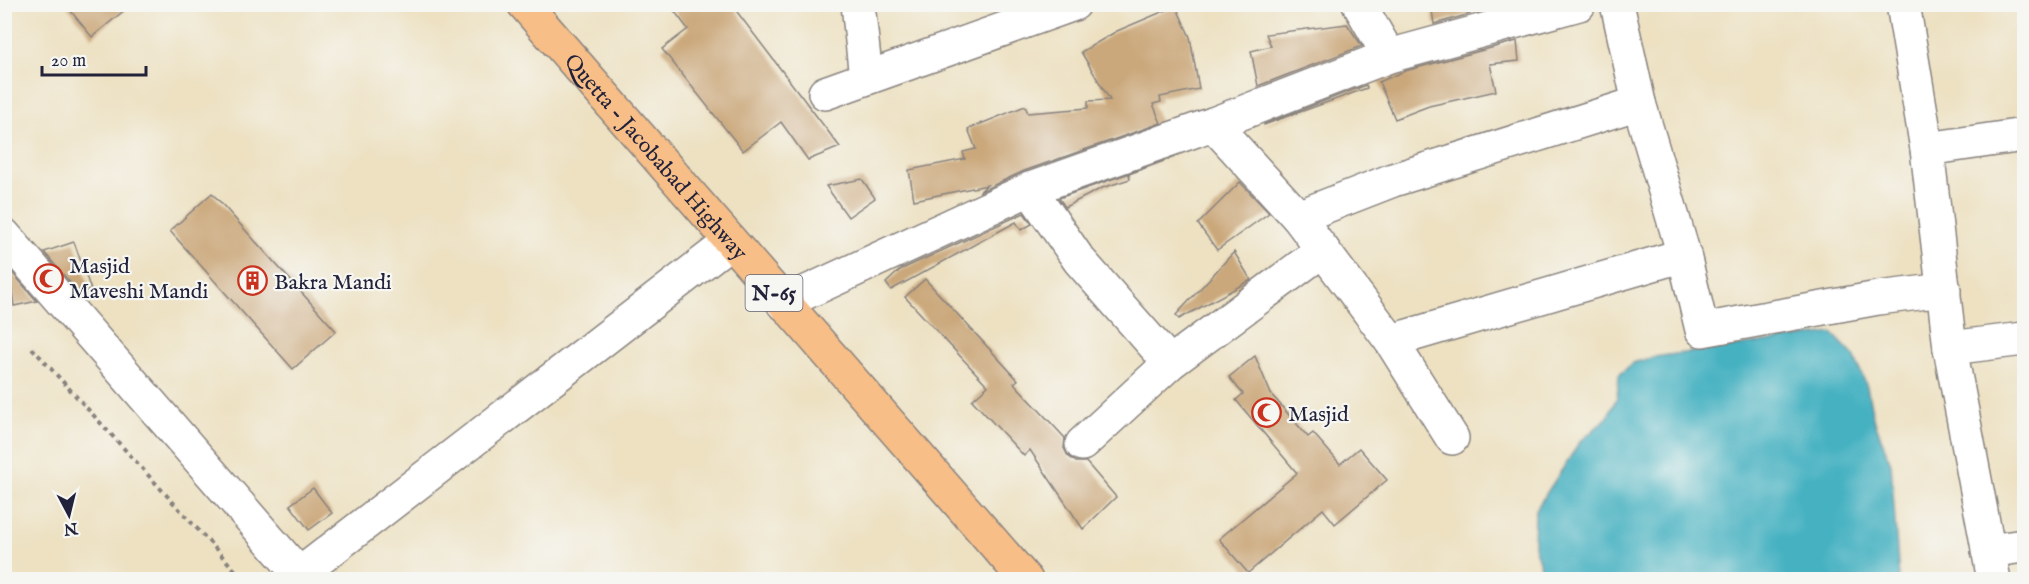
<svg xmlns="http://www.w3.org/2000/svg" width="2029" height="584" font-family="'IM FELL English',serif">
  <rect width="100%" height="100%" fill="#f6f6f2"/>
  <filter id="ink" filterUnits="userSpaceOnUse"><feTurbulence type="fractalNoise" baseFrequency=".0167" numOctaves="2"/><feDisplacementMap in="SourceGraphic" scale="12" xChannelSelector="R" yChannelSelector="G"/><feConvolveMatrix kernelMatrix="1 2 1 2 8 2 1 2 1" color-interpolation-filters="sRGB"/></filter>
  <filter id="wash" filterUnits="userSpaceOnUse"><feTurbulence type="fractalNoise" baseFrequency=".008" numOctaves="4" result="noise"/><feDisplacementMap in="SourceGraphic" scale="24" xChannelSelector="R" yChannelSelector="G"/><feGaussianBlur stdDeviation="1.35" result="paint"/><feColorMatrix in="noise" values="0 0 0 0 0 0 0 0 0 0 0 0 0 0 0 0 0 1.4 0 .05"/><feComposite in="paint" operator="in"/></filter>
  <g filter="url(#wash)">
    <rect width="100%" height="100%" fill="#ede1c2"/>
    <!-- water -->
    <path fill="#44b1c1" stroke="#336a7e" stroke-width="1.5" d="M1832 333 1854 356 1867 387 1873 417 1891 464 1899 579H1545L1534 546 1535 511 1580 442 1608 417 1617 397 1619 375 1633 363 1654 357Z"/>
    <g id="blocks">
      <!-- building -->
      <g fill="#cba87b">
        <path d="M65 4H132L92 37Z"/>
        <path d="M669 4H731L840 147 808 160 781 122 743 151 662 49 688 29Z"/>
        <path d="M1431 4H1468L1470 14 1434 24Z"/>
        <path d="M1176 6 1190 37 1199 89 1160 97 1161 102 1153 104 1161 123 1024 171 979 192 987 185 914 200 909 170 965 159 963 152 976 149 968 129 1025 106 1028 113 1088 108V101L1110 100 1081 52 1117 31Z"/>
        <path d="M1347 24 1362 46 1258 86 1251 51 1271 46 1266 34Z"/>
        <path d="M1517 41 1519 61 1490 64 1496 91 1429 106 1395 119 1379 82 1405 71Z"/>
        <path d="M1366 85 1367 88 1264 125V124Z"/>
        <path d="M1175 157 1129 174 1130 179 1102 188 1065 207 1059 198Z"/>
        <path d="M862 179 875 198 848 217 826 186Z"/>
        <path d="M1240 182 1269 213 1217 250 1198 224Z"/>
        <path d="M212 193 336 331 293 369 170 231Z"/>
        <path d="M1024 213 1032 224 1021 230 1016 222 891 290 886 283 900 270Z"/>
        <path d="M74 242 91 290 79 293 44 252Z"/>
        <path d="M1234 252 1251 280 1179 319 1176 315Z"/>
        <path d="M9 269 37 301 14 306Z"/>
        <path d="M925 279 1018 380 1014 383 1065 438 1064 448 1068 456 1076 462H1086L1116 497 1083 529 1030 450 1024 456 972 400 988 386 905 297Z"/>
        <path d="M1255 356 1271 394 1308 437 1313 433 1340 464 1359 448 1387 480 1335 524 1323 509 1248 573 1219 539 1297 473 1236 400 1243 394 1229 377Z"/>
        <path d="M313 488 332 513 309 530 290 505Z"/>
      </g>
    </g>
  </g>
  <g filter="url(#ink)">
    <use href="#blocks" fill-opacity="0" stroke="#88827e" stroke-width="1.5"/>
    <g fill="none" stroke-linecap="round" stroke-linejoin="round">
      <defs>
        <g id="minor">
          <path d="M858 4 866 78"/>
          <path d="M1359 4 1389 56"/>
          <path d="M1617 4 1639 103 1684 255 1702 330 1878 298 1944 290"/>
          <path d="M1903 4 1927 149 1950 348 1994 580"/>
          <path d="M825 93 1074 4"/>
          <path d="M1213 124 1298 217 1391 341 1452 438"/>
          <path d="M1927 149 2024 135"/>
          <path d="M1030 189 1079 260 1170 363"/>
          <path d="M1298 217 1393 180 1639 103"/>
          <path d="M4 235 299 574"/>
          <path d="M783 303 1030 189 1213 124 1389 56 1579 4"/>
          <path d="M1391 341 1684 255"/>
          <path d="M1950 348 2024 339"/>
          <path d="M1082 444 1170 363 1323 250"/>
          <path d="M1988 551 2024 546"/>
          <path d="M292 580 730 242"/>
        </g>
        <g id="highway">
          <path id="s1" d="M524 4 1026 580"/>
        </g>
      </defs>
      <!-- minor casing -->
      <use href="#minor" stroke="#88827e" stroke-width="36"/>
      <!-- highway casing -->
      <use href="#highway" stroke="#88827e" stroke-width="36"/>
      <!-- path -->
      <path stroke="#88827e" stroke-width="4" stroke-dasharray="4.5 4.5" stroke-linecap="butt" d="M32 348 244 580"/>
      <!-- minor -->
      <use href="#minor" stroke="#fff" stroke-width="33"/>
      <!-- highway -->
      <use href="#highway" stroke="#f7be87" stroke-width="33"/>
    </g>
  </g>
  <!-- icons -->
  <defs>
    <symbol id="mosque-ring" viewBox="-11 -11 22 22"><circle r="9.5" fill="#f6f6f2" stroke="#c8321e" stroke-width="1.5"/><path d="M3.5-4.9A6 6 0 1 0 3.5 4.9A5 5 0 1 1 3.5-4.9Z" fill="#c8321e"/></symbol>
    <symbol id="building-ring" viewBox="-11 -11 22 22"><circle r="9.5" fill="#f6f6f2" stroke="#c8321e" stroke-width="1.5"/><path d="M-4-6H4V6H1V3H-1V6H-4ZM-2.5-4.3h1.7v1.8h-1.7ZM.8-4.3h1.7v1.8H.8ZM-2.5-1h1.7V.8h-1.7ZM.8-1h1.7V.8H.8Z" fill="#c8321e"/></symbol>
  </defs>
  <g fill-rule="evenodd">
    <use href="#mosque-ring" x="32" y="262" width="33" height="33"/>
    <use href="#building-ring" x="236" y="264" width="33" height="33"/>
    <use href="#mosque-ring" x="1250" y="396" width="33" height="33"/>
  </g>
  <g text-anchor="middle" stroke-width="4.5" stroke-linejoin="round" paint-order="stroke">
    <!-- shield labels -->
    <rect fill="#f6f6f2" stroke="#626272" stroke-width="1.5" x="745.5" y="275" width="57" height="36" rx="4.5"/>
    <g font-size="21" font-weight="bold" fill="#22223b">
      <text x="774" y="300">N-65</text>
    </g>
    <!-- street labels -->
    <g font-size="22" fill="#22223b" stroke="#f6f6f2">
      <text dy="8" stroke="none"><textPath href="#s1" startOffset="202">Quetta - Jacobabad Highway</textPath></text>
    </g>
    <!-- poi labels -->
    <g font-size="22" fill="#22223b" stroke="#f6f6f2" text-anchor="start">
      <text x="69" y="273">Masjid<tspan x="69" dy="25">Maveshi Mandi</tspan></text>
      <text x="274" y="289">Bakra Mandi</text>
      <text x="1288" y="421">Masjid</text>
    </g>
  </g>
  <!-- margin -->
  <rect width="2029" height="584" fill="none" stroke="#f6f6f2" stroke-width="24"/>
  <!-- north arrow -->
  <g transform="translate(69 515) rotate(173)" stroke="#f6f6f2" stroke-width="4.5" paint-order="stroke">
  <path d="M0-4.5L10 22L0 15L-10 22Z" fill="#22223b"/>
  <text y="-9" font-size="16" font-weight="bold" text-anchor="middle" fill="#22223b">N</text>
  </g>
  <!-- scale -->
  <path d="M42 66v9h104v-9" fill="none" stroke="#22223b" stroke-width="3"/>
  <text x="51" y="66" font-size="18" fill="#22223b" stroke="#f6f6f2" stroke-width="4.5" paint-order="stroke">20 m</text>
</svg>
